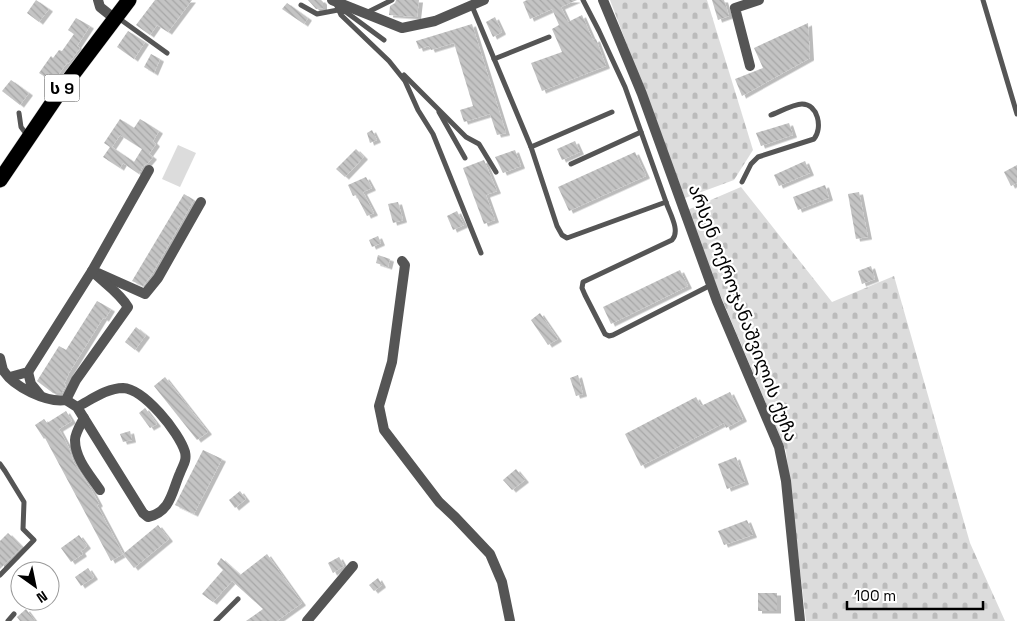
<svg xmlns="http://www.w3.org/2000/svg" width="1017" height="621" font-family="'Space Grotesk','Noto Sans Georgian',sans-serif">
  <defs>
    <pattern id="cemetery-stones" width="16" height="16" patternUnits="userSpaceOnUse" patternTransform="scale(1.25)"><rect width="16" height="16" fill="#dcdcdc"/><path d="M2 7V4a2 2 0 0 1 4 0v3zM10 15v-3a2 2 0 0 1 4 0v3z" fill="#bbb"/></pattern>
    <pattern id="building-back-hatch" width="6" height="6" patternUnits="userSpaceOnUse" patternTransform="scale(1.25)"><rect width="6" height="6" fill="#c4c4c4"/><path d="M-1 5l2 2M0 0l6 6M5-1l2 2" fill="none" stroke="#a7a7a7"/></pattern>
    <filter id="shadow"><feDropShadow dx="4" dy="2.5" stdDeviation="0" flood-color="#0004"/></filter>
  </defs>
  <rect width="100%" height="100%" fill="#fff"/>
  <!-- cemetery -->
  <g fill="url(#cemetery-stones)">
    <path d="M610 0H707L753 150 734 180 685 198Z"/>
    <path d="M741 187 832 302 894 276 970 543 1005 621H806L786 451 685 211Z"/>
  </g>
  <!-- green -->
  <path fill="#dcdcdc" d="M178 145 196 153 180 187 162 179Z"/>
  <!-- building -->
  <g fill="url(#building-back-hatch)" fill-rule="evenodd" filter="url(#shadow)">
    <path d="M36 0 49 9 39 22 27 13Z"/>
    <path d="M155 0H192L168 32 157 25 150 35 136 25Z"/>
    <path d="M308 0H321L323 2V8L316 9Z"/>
    <path d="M396 0H419L417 17 389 15 390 6 395 3Z"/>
    <path d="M527 0H577L561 7 568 22 582 15 593 40 596 39 606 66 542 91 531 63 562 52 552 29 559 25 552 9 530 19 523 2Z"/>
    <path d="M712 0H724L729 16 718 20Z"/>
    <path d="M287 3 308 18 304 24 282 9Z"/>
    <path d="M495 17 502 32 493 37 486 22Z"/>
    <path d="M76 18 90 26 77 46 80 48 68 64 67 63 53 82 39 73 51 56 53 58 59 50 62 51 74 34 68 30Z"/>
    <path d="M808 23 810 58 742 96 735 79 763 68 754 48Z"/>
    <path d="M472 24 506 133 497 135 490 114 464 122 460 110 473 106 454 43 431 50 429 46 419 49 416 41Z"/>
    <path d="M128 31 145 42 134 59 117 47Z"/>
    <path d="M151 54 160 59 154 73 144 67Z"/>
    <path d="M11 80 29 93 20 105 2 91Z"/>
    <path d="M120 119 134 128 140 119 159 131 153 141 156 144 149 154 153 157 148 163 143 166 139 174 123 163 120 168 103 157 110 147 104 143ZM120 135 142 149 134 162 112 147Z"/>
    <path d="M789 123 793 135 761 146 756 133Z"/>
    <path d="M372 130 377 140 370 143 367 133Z"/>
    <path d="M575 141 580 152 562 160 557 149Z"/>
    <path d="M356 149 364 157 345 177 336 169Z"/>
    <path d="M515 150 521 166 503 173 495 157Z"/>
    <path d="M635 152 646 176 569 211 558 187Z"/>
    <path d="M484 160 497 191 486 195 495 220 484 224 463 168Z"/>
    <path d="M805 161 810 173 779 186 774 175Z"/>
    <path d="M1017 165V183L1011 186 1004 172Z"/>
    <path d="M366 177 372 188 363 192 374 213 367 216 356 195 353 196 348 185Z"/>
    <path d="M825 185 829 198 798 210 793 197Z"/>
    <path d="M859 192 868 237 856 239 848 194Z"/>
    <path d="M184 194 194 200 152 274 143 286 132 281Z"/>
    <path d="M398 202 403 220 393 223 388 204Z"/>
    <path d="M457 211 464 225 453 230 447 216Z"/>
    <path d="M378 236 381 243 372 247 369 240Z"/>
    <path d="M378 255 390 259 388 267 376 263Z"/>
    <path d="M871 266 875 279 862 284 858 271Z"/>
    <path d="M680 270 688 286 611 324 603 307Z"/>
    <path d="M97 301 111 309 105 319 103 318 69 373 64 384 66 385 62 393H53L37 381 59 346 66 350Z"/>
    <path d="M540 313 558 339 548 345 531 320Z"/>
    <path d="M136 327 146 335 135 350 125 342Z"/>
    <path d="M578 375 583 394 576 396 570 378Z"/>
    <path d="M165 377 208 432 197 440 154 386Z"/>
    <path d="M730 392 743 419 726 428 724 423 641 466 625 434 696 397 701 406Z"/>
    <path d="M145 408 157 424 150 428 139 413Z"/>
    <path d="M66 411 72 421 59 429 69 448 74 463 91 489 99 504 97 505 123 554 111 561 45 438 44 439 35 425 44 419 47 423Z"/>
    <path d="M130 431 132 440 123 442 120 434Z"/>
    <path d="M203 450 222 459 194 514 175 505Z"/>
    <path d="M736 457 745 482 727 489 718 464Z"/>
    <path d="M516 469 525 480 512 490 503 480Z"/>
    <path d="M240 491 246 499 235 508 229 500Z"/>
    <path d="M747 520 753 535 724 545 718 531Z"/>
    <path d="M158 525 169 539 134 568 123 554Z"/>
    <path d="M8 533 22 547 0 569V541Z"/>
    <path d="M79 535 87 546 81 551 83 554 71 562 61 548Z"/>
    <path d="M267 554 302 603 277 621H246L263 609 232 581 213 602 202 594 223 570 217 564 221 558 240 575Z"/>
    <path d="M339 557 344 566 333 573 328 563Z"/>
    <path d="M88 568 94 577 81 586 75 577Z"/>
    <path d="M378 578 382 585 374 591 369 585Z"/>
    <rect x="758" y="593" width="19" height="18"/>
    <path d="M26 609 35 621H20L17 617Z"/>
  </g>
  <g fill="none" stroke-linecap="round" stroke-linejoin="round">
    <defs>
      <path id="highway" d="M0 180 61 90 129 0"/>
    </defs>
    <!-- highway casing -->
    <use href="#highway" stroke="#dbdbdb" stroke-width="16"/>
    <!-- lane -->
    <g stroke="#555" stroke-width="5">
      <path d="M583 0 599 31 625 87 666 202"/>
      <path d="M983 0 1017 114"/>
      <path d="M335 2 341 15 389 61 405 81 418 110 433 134 481 253"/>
      <path d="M301 5 317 14 338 10 346 12 384 40"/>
      <path d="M472 6 531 147 612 112"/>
      <path d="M366 13 392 0"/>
      <path d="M117 17 167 53"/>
      <path d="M494 59 549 37"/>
      <path d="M404 75 466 137 479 144 496 172"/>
      <path d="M439 112 465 158"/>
      <path d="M19 113 21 127 27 135"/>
      <path d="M531 147 557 226 562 235 567 238 666 202C669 212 681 231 672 240L583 282 582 288 585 295 605 334 609 336 613 335 711 285"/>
      <path d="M571 164 641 132"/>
      <path d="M742 182 751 164 758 157 814 139C823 128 818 104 802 104 794 104 779 112 771 115"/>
      <path d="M0 464 5 471 24 502 23 529 34 540 0 575"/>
      <path d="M8 621 14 614"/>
      <path d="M216 621 238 599"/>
    </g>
    <!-- street -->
    <g stroke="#555" stroke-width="10">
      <path d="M98 0 100 7 115 19"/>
      <path d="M332 0 402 28 435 21 484 0"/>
      <path d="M603 0 642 94 717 301 779 447 786 481 800 621"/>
      <path d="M750 66 735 8 759 0"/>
      <path d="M402 261 405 265 392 362 379 406 384 430 439 502 455 517 490 554 502 582 510 621"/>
      <path d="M98 273 145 294 158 278 201 202"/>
      <path d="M0 358C1 362 2 367 3 370 13 387 47 403 66 400L76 380 128 307C119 292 104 283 92 271"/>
      <path d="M28 372 31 384 40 395"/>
      <path d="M10 377 28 372 92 271 149 170"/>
      <path d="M66 400 77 407 143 513 148 517C171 512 172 491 180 473 183 465 187 461 185 452 179 432 144 389 123 388 107 388 91 400 77 407"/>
      <path d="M84 418C81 424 75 433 75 440 75 459 90 475 100 490"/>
      <path d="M307 621 353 566"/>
    </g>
    <!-- highway -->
    <use href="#highway" stroke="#000" stroke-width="15"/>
  </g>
  <g text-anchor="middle" stroke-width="4.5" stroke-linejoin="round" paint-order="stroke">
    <!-- shield labels -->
    <rect fill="#fff" stroke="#4c4c4c" stroke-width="1" x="44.5" y="74.5" width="35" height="27" rx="4"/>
    <g font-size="16" font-weight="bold" fill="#000">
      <text x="62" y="94">ს 9</text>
    </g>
    <!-- street labels -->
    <g font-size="18" fill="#000" stroke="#fff">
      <text transform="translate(743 313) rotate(69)" y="6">არსენ ოქროჯანაშვილის ქუჩა</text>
    </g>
  </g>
  <!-- north arrow -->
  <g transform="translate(35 586) rotate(147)"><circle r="24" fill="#ffffff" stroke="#999999"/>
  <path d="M0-4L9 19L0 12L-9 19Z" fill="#000000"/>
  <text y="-8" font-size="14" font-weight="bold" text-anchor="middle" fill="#000000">N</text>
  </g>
  <!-- scale -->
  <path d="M847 601v8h136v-8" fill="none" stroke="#000000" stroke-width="2.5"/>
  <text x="854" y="601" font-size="15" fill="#000000" stroke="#ffffff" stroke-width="4" paint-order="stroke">100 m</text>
</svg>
